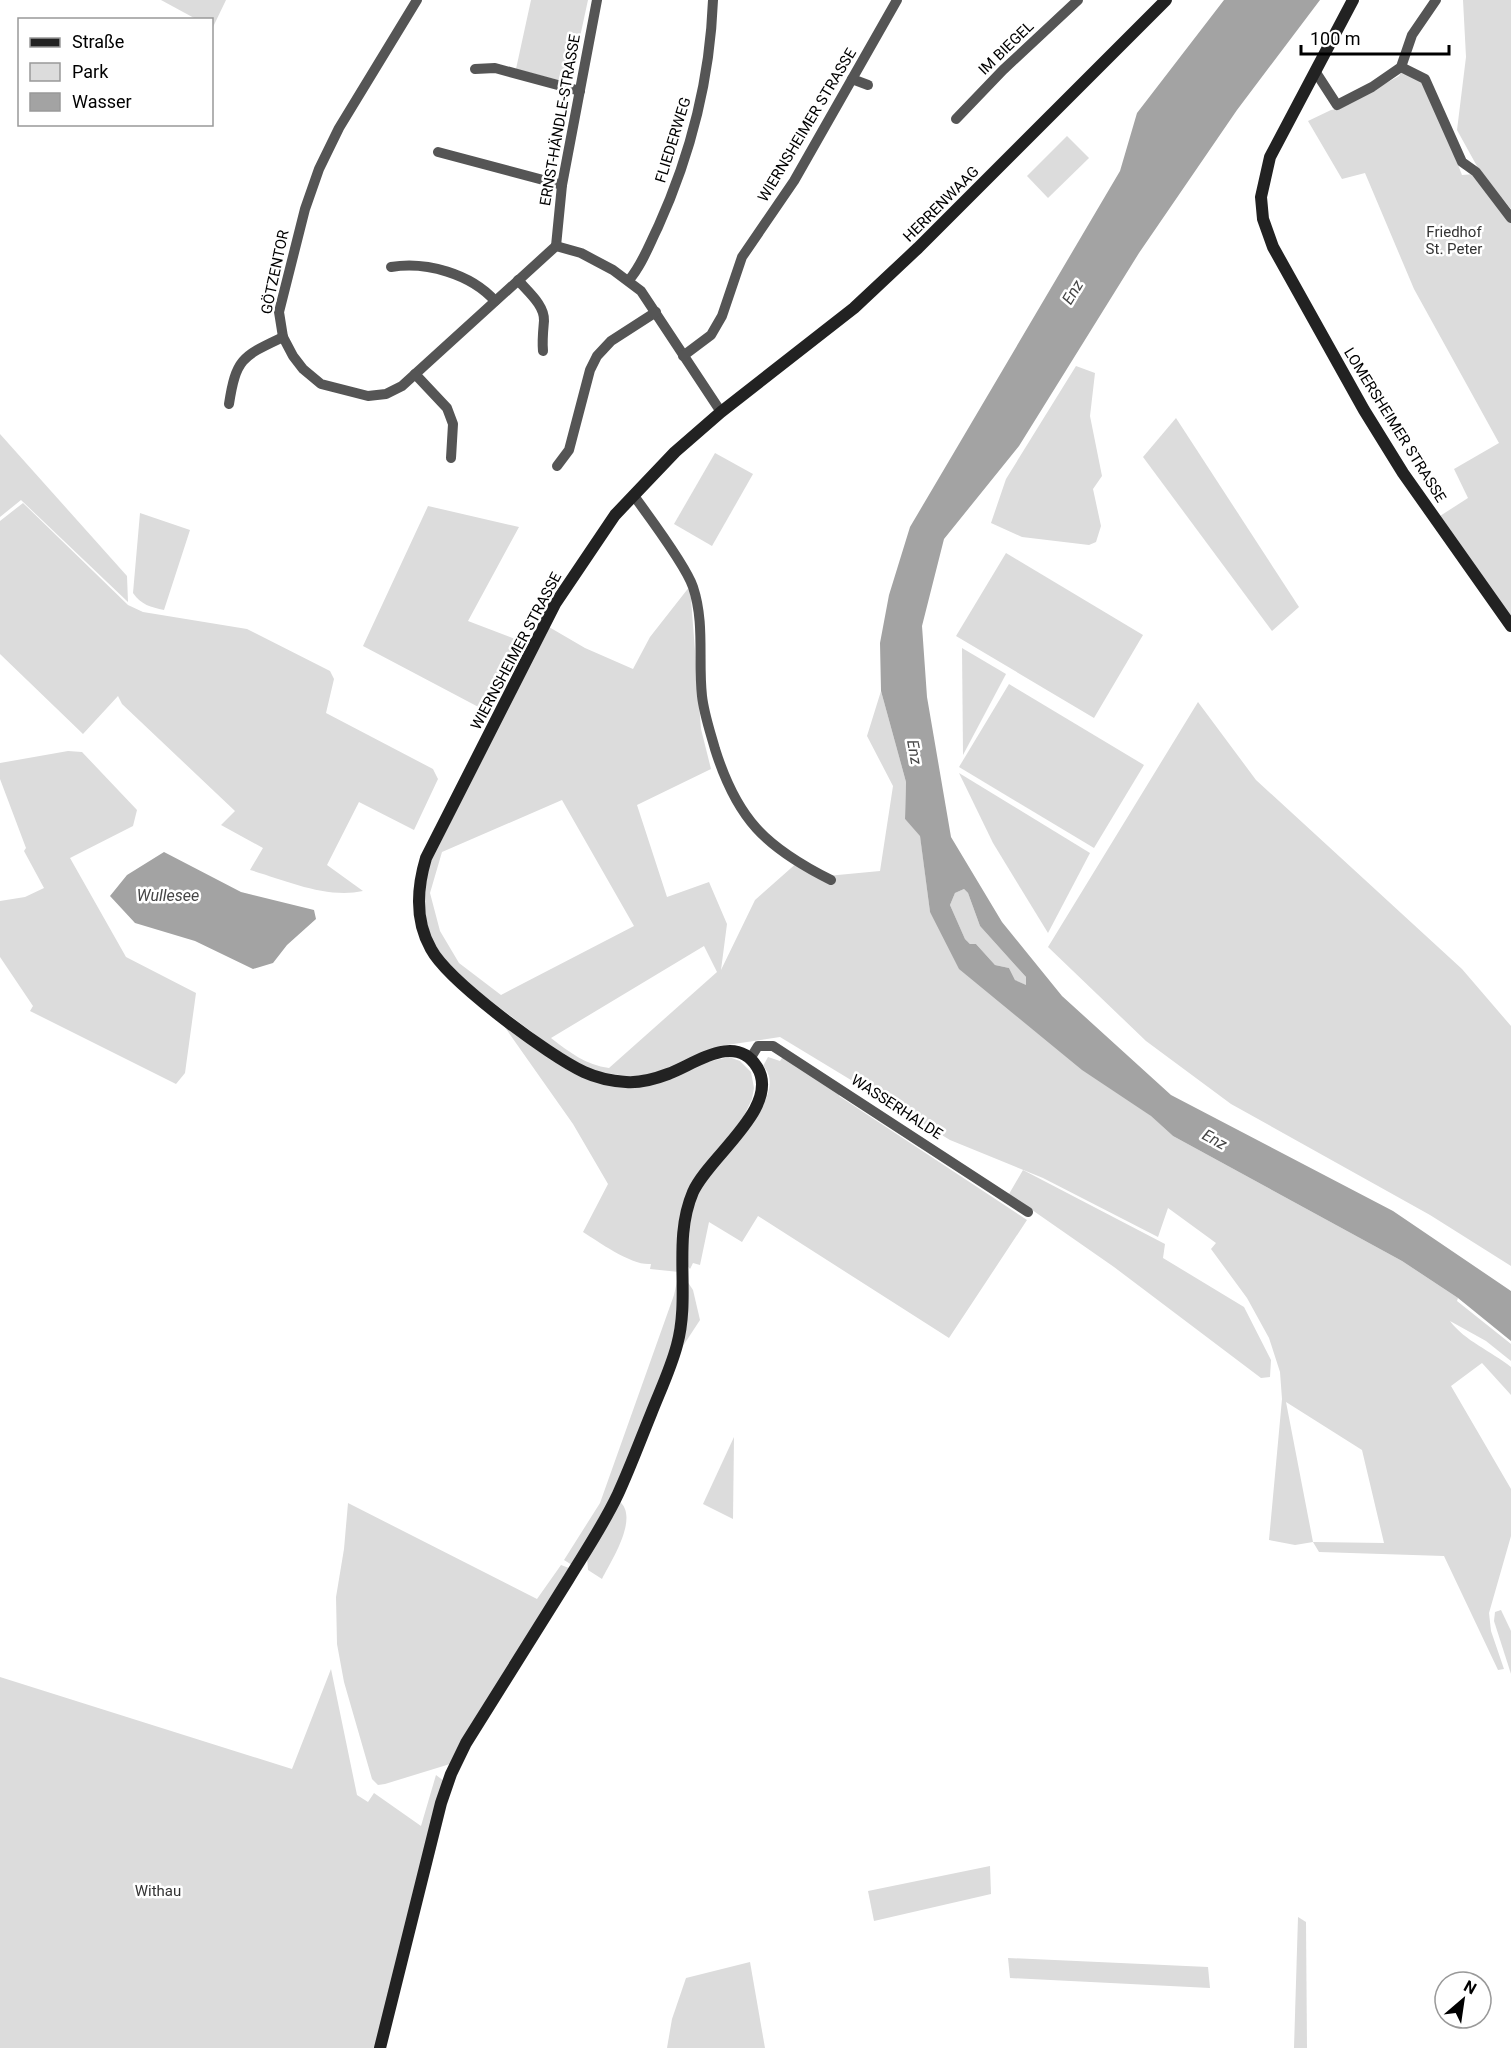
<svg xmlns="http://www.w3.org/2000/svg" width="1511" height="2048" font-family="Roboto,sans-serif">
  <rect width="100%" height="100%" fill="#fff"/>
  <!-- green -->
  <g fill="#dcdcdc" fill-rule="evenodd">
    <path d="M161 0H226L213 27 212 20 196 19Z"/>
    <path d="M531 0H588L578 46H576L577 54 571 80 566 82 516 69Z"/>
    <path d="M1463 0H1511V209L1478 168 1457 130 1466 57Z"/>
    <path d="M1403 69 1425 80 1462 175 1475 174 1511 222V623L1440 516 1468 498 1454 469 1499 443 1414 289 1365 173 1342 179 1308 121 1331 110 1341 108 1399 76Z"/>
    <path d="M1067 136 1089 158 1048 198 1027 176Z"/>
    <path d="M1076 366 1095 373 1090 416 1102 476 1093 489 1101 526 1096 542 1089 545 1022 537 991 523 1006 479Z"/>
    <path d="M1176 418 1299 607 1272 631 1143 457Z"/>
    <path d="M0 434 127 576 128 602 21 500 0 517Z"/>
    <path d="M715 453 753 474 712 546 674 524Z"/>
    <path d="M23 503 128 605 143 612 247 629 330 671 334 679 326 713 433 769 438 779 414 830 359 802 327 865 363 891C326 899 285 880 250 870L263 848 221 825 235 811 122 704 118 696 83 734 0 654V521Z"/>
    <path d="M428 506 519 527 468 621 523 642 486 711 363 646Z"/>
    <path d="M140 513 190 530 164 610C151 607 141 605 133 593Z"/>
    <path d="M1006 553 1143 635 1094 718 956 636Z"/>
    <path d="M690 586 701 729 711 769 637 805 667 897 709 882 727 924 721 970 755 900 799 861 827 876 880 871 893 786 867 736 881 691 906 782 905 819 920 835 930 912 1173 1136 1402 1261 1458 1298 1457 1301 1511 1344V1361L1486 1341 1450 1321C1465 1341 1491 1351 1511 1367V1395L1482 1363 1451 1386 1511 1489V1536L1489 1613 1491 1631 1504 1669 1498 1670 1444 1556 1319 1552 1313 1542 1295 1545 1269 1540 1282 1399 1280 1372 1269 1338 1247 1298 1211 1249 1216 1243 1168 1208 1158 1237 1043 1178 950 1140 780 1037 720 1046 664 1071 633 1077 593 1071 557 1051 471 986 446 962 432 940 426 919 424 896 429 865 549 627 585 648 633 669 650 637ZM562 800 634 926 501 995 459 963 440 931 430 893 442 852ZM704 946 717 972 609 1068C586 1065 569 1052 551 1038ZM1286 1402 1362 1450 1384 1543 1313 1542Z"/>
    <path d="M962 648 1006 674 963 755Z"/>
    <path d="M1009 684 1144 765 1094 848 959 767Z"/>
    <path d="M1198 702 1256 780 1462 969 1511 1026V1266L1430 1215 1231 1104 1146 1041 1048 947Z"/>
    <path d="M68 751 82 752 137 810 133 826 70 858 126 957 196 993 185 1073 176 1084 30 1011 33 1006 0 957V901L25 897 44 888 24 851 26 848 0 779V763Z"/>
    <path d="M959 773 1090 853 1048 933 993 843Z"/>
    <path d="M964 889 968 893 980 926 1026 977 1027 986 1015 980 1009 968 995 965 976 944H970L965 939 950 905 955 893Z"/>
    <path d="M497 1016 608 1084 729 1057 740 1061 751 1072 754 1088 752 1099 743 1118 696 1176 672 1348 630 1455 606 1506 572 1565 564 1560 600 1503 674 1295 679 1272 650 1269 651 1264C632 1266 599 1242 583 1232L608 1184 573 1124Z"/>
    <path d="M784 1055 842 1092 839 1096 1027 1220 949 1338 758 1216 742 1242 709 1222 700 1265 693 1263 690 1269 686 1264C689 1240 688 1213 699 1191 713 1163 793 1096 763 1066L768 1057 780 1061Z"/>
    <path d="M1023 1170 1165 1244 1163 1258 1244 1307 1271 1360 1270 1377 1261 1378 1114 1267 1009 1194Z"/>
    <path d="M687 1281 693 1290 700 1320 679 1352Z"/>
    <path d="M734 1437 733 1519 703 1504Z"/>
    <path d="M619 1501C640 1517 611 1561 602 1579L588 1570 587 1558Z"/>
    <path d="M348 1503 537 1599 561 1565 569 1568 450 1764 385 1784 378 1785 372 1779 344 1682 337 1644 336 1597 344 1549Z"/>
    <path d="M1501 1610 1511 1631V1674L1494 1621 1495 1612Z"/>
    <path d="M331 1669 357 1795 368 1802 374 1793 421 1826 436 1775 444 1781 376 2048H0V1677L292 1769Z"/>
    <path d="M990 1866 991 1894 874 1921 868 1891Z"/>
    <path d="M1298 1917 1306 1922 1307 2048H1294Z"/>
    <path d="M1008 1958 1208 1967 1210 1988 1010 1978Z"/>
    <path d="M750 1962 765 2048H667L672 2019 686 1978Z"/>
  </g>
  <!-- water -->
  <g fill="#a3a3a3" fill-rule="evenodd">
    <path d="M1224 0H1320L1237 110 1139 253 1019 446 944 539 922 626 927 697 951 837 1002 922 1062 996 1171 1095 1393 1211 1511 1291V1341L1458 1298 1402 1261 1173 1136 1151 1116 1082 1070 959 969 930 912 920 836 905 819 906 782 881 691 880 643 889 595 910 527 1120 171 1137 113ZM964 889 968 893 980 926 1026 977V985L1015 980 1009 968 995 965 976 944H970L965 939 950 905 955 893Z"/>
    <path d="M164 852 241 892 314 910 316 919 287 945 273 963 253 969 195 941 135 923 110 896 127 875Z"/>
  </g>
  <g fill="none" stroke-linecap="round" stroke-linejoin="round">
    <!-- street -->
    <g stroke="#555" stroke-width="10">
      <path d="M417 0 339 128 319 169 305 209 279 312 283 337 293 356 303 369 321 384 368 396 386 394 402 386 556 246"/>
      <path d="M1401 67 1425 79 1462 162 1476 172 1511 218"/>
      <path d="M475 69 495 68 580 91"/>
      <path d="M1315 71 1337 105 1372 87 1401 67 1412 35 1436 0"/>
      <path d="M852 79 868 85"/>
      <path d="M956 119 1003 70 1078 0"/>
      <path d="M438 152 562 185"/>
      <path d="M556 246 562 185 597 0"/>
      <path d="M556 246 581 253 613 270 641 291 721 412"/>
      <path d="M391 267C426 261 471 274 495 301"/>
      <path d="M518 280C527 291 545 305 544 321 543 332 542 341 543 351"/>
      <path d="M629 280C642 265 649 245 658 227 691 154 710 81 713 0"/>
      <path d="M683 356 711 335 722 316 742 257 794 181 897 0"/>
      <path d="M415 374 447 408 453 424 451 458"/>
      <path d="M229 404C236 358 243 356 283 337"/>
      <path d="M557 466 569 450 590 370 597 356 611 341 656 312"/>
      <path d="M634 496C648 515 686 566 693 587 705 623 698 660 702 696 704 714 710 731 715 749 737 819 765 847 831 880"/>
      <path d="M750 1059 758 1046H773L1028 1212"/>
    </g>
    <!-- secondary -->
    <g stroke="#222" stroke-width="12">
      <path d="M1353 0 1270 157 1261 197 1263 219 1273 247 1364 410 1403 473 1511 626"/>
      <path d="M380 2048 441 1803 451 1774 466 1743C500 1689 534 1635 568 1580 585 1552 604 1524 618 1494 630 1468 640 1441 651 1414 660 1391 671 1368 677 1345 691 1294 672 1241 693 1192 708 1157 782 1107 757 1067 735 1032 695 1064 668 1074 655 1079 640 1083 626 1082 611 1081 597 1078 584 1072 549 1056 448 981 431 949 415 921 417 888 426 858L555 604 615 515 675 452 721 412 854 308 918 248 1166 0"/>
    </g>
  </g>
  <g text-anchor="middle" stroke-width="5" stroke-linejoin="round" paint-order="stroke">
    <!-- street labels -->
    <g font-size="15" fill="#000" stroke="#fff">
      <text transform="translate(1006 48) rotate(-44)" y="5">IM BIEGEL</text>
      <text transform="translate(560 120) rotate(-80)" y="5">ERNST-HÄNDLE-STRASSE</text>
      <text transform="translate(807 125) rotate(-59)" y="5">WIERNSHEIMER STRASSE</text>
      <text transform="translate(673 140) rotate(-73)" y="5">FLIEDERWEG</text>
      <text transform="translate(941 204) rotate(-45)" y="5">HERRENWAAG</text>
      <text transform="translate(275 272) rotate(-78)" y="5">GÖTZENTOR</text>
      <text transform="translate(1395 425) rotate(58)" y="5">LOMERSHEIMER STRASSE</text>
      <text transform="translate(516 651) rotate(-62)" y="5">WIERNSHEIMER STRASSE</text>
      <text transform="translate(897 1107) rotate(33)" y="5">WASSERHALDE</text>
    </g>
    <!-- park labels -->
    <g font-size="15" fill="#333" stroke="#fff">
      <text x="1454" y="237">Friedhof<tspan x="1454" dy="17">St. Peter</tspan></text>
      <text x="158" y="1896">Withau</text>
    </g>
    <!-- water labels -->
    <g font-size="16" font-style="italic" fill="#444" stroke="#fff">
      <text transform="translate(1072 292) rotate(-59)" y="6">Enz</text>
      <text transform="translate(915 752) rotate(80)" y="6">Enz</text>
      <text x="168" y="901">Wullesee</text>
      <text transform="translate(1215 1139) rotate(29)" y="6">Enz</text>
    </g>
  </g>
  <!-- legend -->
  <rect x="18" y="18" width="195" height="108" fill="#ffffff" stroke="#999999" stroke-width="1.5"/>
  <rect x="30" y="38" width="30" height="9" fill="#222222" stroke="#999999" stroke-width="1.5"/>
  <text x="72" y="48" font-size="18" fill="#000000">Straße</text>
  <rect x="30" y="63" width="30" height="18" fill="#dcdcdc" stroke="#999999" stroke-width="1.5"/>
  <text x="72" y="78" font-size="18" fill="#000000">Park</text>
  <rect x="30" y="93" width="30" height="18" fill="#a3a3a3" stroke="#999999" stroke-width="1.5"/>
  <text x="72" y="108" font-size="18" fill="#000000">Wasser</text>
  <!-- north arrow -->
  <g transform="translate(1463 2000) rotate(29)"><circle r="28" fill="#ffffff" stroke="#999999" stroke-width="1.5"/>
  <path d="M0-4.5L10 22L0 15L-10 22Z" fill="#000000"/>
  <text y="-9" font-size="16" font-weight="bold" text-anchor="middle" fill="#000000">N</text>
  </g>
  <!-- scale -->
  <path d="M1301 45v9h148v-9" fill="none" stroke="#000000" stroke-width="3"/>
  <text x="1310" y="45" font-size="18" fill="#000000" stroke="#ffffff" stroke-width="4.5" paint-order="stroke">100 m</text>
</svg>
